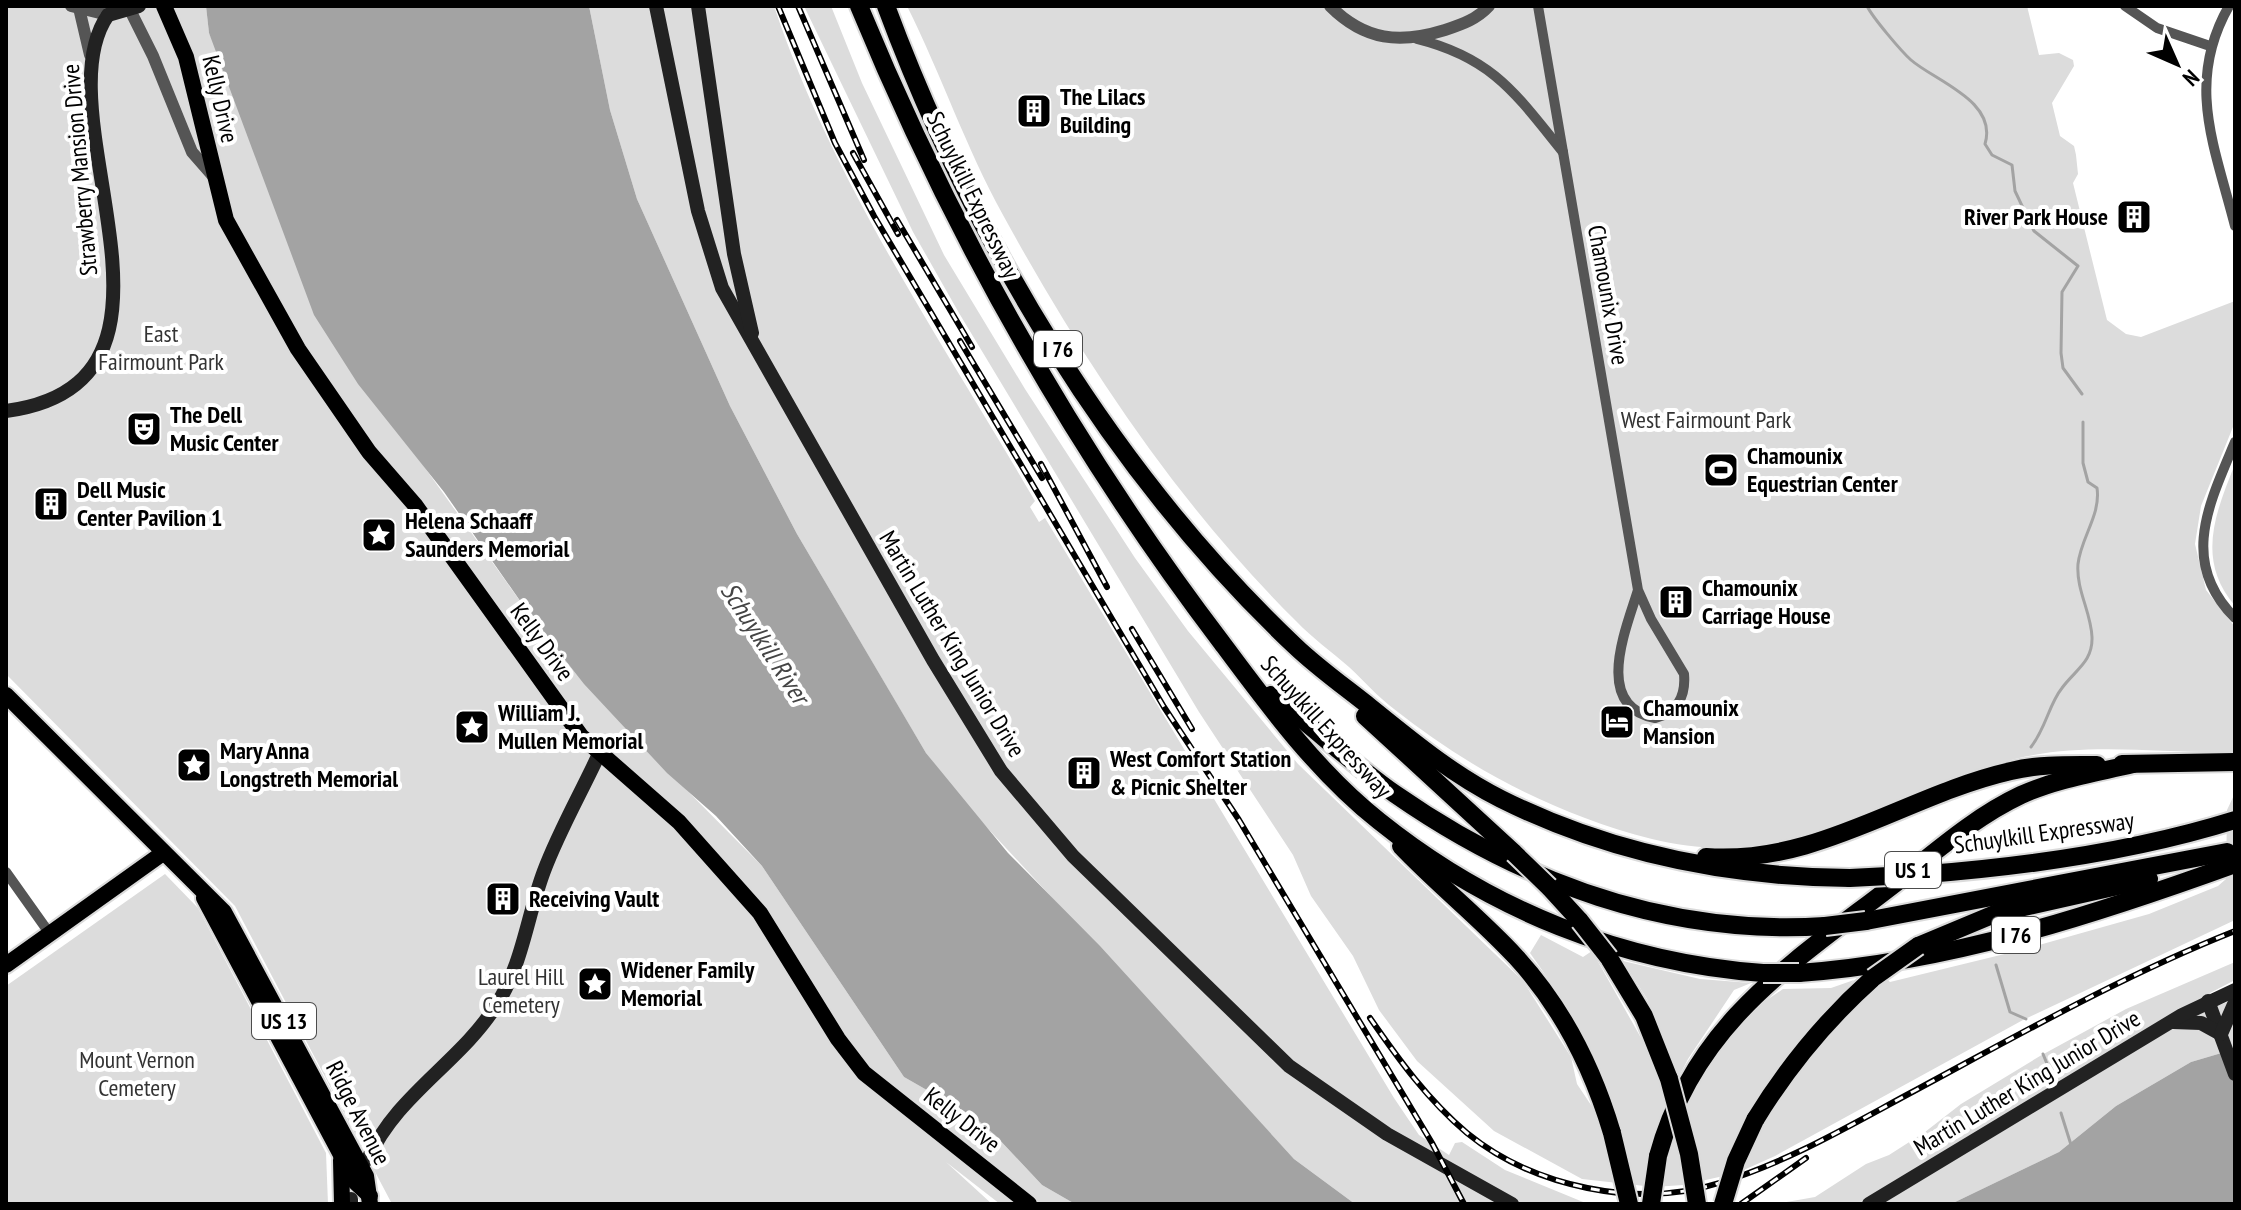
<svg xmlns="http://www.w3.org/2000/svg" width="2241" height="1210" font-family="'PT Sans Narrow',sans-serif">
  <rect width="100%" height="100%" fill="#fff"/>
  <!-- green -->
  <g fill="#dcdcdc">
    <path d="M6 6H206L209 33 413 451 530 615 627 730 762 866 904 1077 974 1117 996 1136 1042 1185 1075 1204H1000L946 1162 992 1204H392L235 906 6 674Z"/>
    <path d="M589 6H774C833 183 942 341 1035 501L1030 507 1039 522 1045 518 1394 1098 1419 1135 1449 1155 1455 1143 1462 1142 1505 1170 1588 1204H1355L1294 1159 968 807 926 753 901 711 797 534 730 406 637 199 610 110Z"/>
    <path d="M804 6H831L862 83 944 255 1025 389 1135 558 1188 631 1298 764 1523 981 1571 1057 1577 1084 1597 1114 1619 1132C1608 1065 1568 1007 1530 953L1541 935 1583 957 1592 951 1649 1052 1665 1042 1647 999 1623 961 1700 979 1751 983 1734 990 1688 1059 1667 1100 1655 1143 1693 1084 1749 1012 1783 989 1831 988 1854 980 1785 1058 1767 1085 1885 977 1890 982 2021 950 2149 914 2218 886 2226 879 2227 810 2235 793V920L2023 1020 1775 1156 1737 1173 1683 1185 1654 1187 1582 1179 1494 1131 1417 1061 1379 1010 1353 956 1311 896 1293 855 1199 712 959 313 913 232Z"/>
    <path d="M907 6H2027L2039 55 2059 53 2073 60 2074 66 2052 103 2060 136 2074 146 2076 155 2078 174 2073 183 2107 320 2126 334 2141 337 2235 301V422L2201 506 2195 544 2206 590 2235 627V752C2163 754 2086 741 2015 759 1915 784 1829 848 1722 848 1675 848 1628 834 1585 818 1515 792 1452 755 1394 709 1378 697 1364 681 1349 667 1331 651 1312 638 1296 621 1177 503 1083 361 1003 215 966 148 941 74 907 6Z"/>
    <path d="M2235 464V606C2196 560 2215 514 2235 464Z"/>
    <path d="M165 874 198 908 326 1153 328 1204H6V986Z"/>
    <path d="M2235 962V980L2210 993 2217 1006 2235 999V1049L2191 1062 2116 1106 2059 1152 1951 1204H1775L1815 1197 1866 1164 1889 1155 1925 1132 1961 1104 2040 1056 2126 1009Z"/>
  </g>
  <!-- water -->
  <g fill="#a3a3a3">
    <path d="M206 6H589L610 110 637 199 730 406 797 534 926 753 1008 853 1100 946 1294 1159 1355 1204H1075L1042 1185 996 1136 974 1117 904 1077 762 866 716 816 667 773 584 684 530 615 444 492 358 384 314 315 209 33Z"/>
    <path d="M2235 1049V1204H1951L2059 1152 2116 1106 2191 1062Z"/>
  </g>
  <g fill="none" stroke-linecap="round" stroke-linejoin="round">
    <!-- stream -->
    <g stroke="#a3a3a3" stroke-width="3">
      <path d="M1867 6C1873 18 1901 51 1911 60 1935 81 1998 101 1985 144L1992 155 2012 165 2015 191 2034 231 2078 266 2062 292 2061 353 2063 368 2082 394"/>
      <path d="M2031 747C2046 728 2049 704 2062 688 2075 670 2093 662 2092 637 2091 612 2076 590 2078 564 2081 537 2101 515 2097 488L2088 482 2083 463V422"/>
      <path d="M1996 965 2010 1012 2026 1019"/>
      <path d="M2043 1054 2052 1076"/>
      <path d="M2061 1113 2072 1148"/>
    </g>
    <defs>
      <g id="primary">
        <path d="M164 6 186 57 226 220 298 349 369 452 415 505 581 736 679 822 760 913 838 1039 864 1073 1029 1204"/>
        <path d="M6 695 224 912 366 1176 370 1204"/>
        <path d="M204 898 356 1183 370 1196"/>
        <path d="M6 965 163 853"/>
        <path d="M341 1160 342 1204"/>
      </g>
      <g id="motorway">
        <path d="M859 6C953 234 1073 447 1222 643 1268 705 1318 773 1379 821 1490 910 1622 963 1763 973"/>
        <path d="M886 6C973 240 1112 473 1295 646 1318 668 1345 687 1370 707 1412 741 1453 775 1501 799 1611 854 1728 877 1850 878"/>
        <path d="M1271 695C1314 727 1352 764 1395 794 1523 883 1668 936 1825 926"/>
        <path d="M1365 716 1514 853"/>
        <path d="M2122 764 2235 762"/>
        <path d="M1401 846C1438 885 1480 918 1516 957 1562 1007 1593 1069 1612 1133"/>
        <path d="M1706 857C1818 865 1906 795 2011 771 2039 764 2068 765 2097 765"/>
        <path d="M1927 874C2030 866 2136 851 2235 820"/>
        <path d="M1549 887 1580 921"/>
        <path d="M1866 921 2227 852"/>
        <path d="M1918 946 1997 913 2149 879"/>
        <path d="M1609 958 1644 1016 1669 1079"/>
        <path d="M1799 973C1950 962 2094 915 2235 864"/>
        <path d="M1755 1120C1788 1066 1826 1020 1873 978"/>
        <path d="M1658 1156C1694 1024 1791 964 1892 886 1933 854 1974 817 2021 795 2056 779 2095 773 2133 764"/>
      </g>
    </defs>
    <!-- primary casing -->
    <use href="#primary" stroke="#dbdbdb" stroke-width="20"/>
    <!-- motorway casing -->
    <use href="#motorway" stroke="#dbdbdb" stroke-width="22"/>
    <!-- minor -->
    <g stroke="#555" stroke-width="10">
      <path d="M1538 6 1638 590 1651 619 1684 674C1686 696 1677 713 1655 718 1592 706 1627 627 1638 590"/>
      <path d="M2125 6 2157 28 2210 46"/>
      <path d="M2229 6C2185 83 2215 147 2235 226"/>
      <path d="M1417 39C1493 58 1516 94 1563 152"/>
      <path d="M2235 442C2209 504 2179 562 2235 618"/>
      <path d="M6 872 50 934"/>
    </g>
    <!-- tertiary -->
    <g stroke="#555" stroke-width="12">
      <path d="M71 6 108 15"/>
      <path d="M128 6 153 56 192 152 213 176"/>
      <path d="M1330 6C1365 41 1400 44 1445 30 1463 24 1477 19 1489 6"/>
      <path d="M79 8 90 55"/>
    </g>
    <!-- secondary -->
    <g stroke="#222" stroke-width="14">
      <path d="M656 6 698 211 722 288 933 660 1001 771 1073 856 1289 1066 1387 1134 1512 1204"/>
      <path d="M698 6 734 254 752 333"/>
      <path d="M6 411C218 383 38 114 108 15"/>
      <path d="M2208 1001 2235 1074"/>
      <path d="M2173 1022 2201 1023 2221 1034"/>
      <path d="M2221 1034 2235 1002"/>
      <path d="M368 1159C396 1095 461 1062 497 1004 523 963 527 916 544 871 559 831 581 793 599 754"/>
      <path d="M351 1204V1199"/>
      <path d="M1869 1204 2182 1015 2235 990"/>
    </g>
    <!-- primary -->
    <use href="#primary" stroke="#000" stroke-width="16"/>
    <!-- motorway -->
    <use href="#motorway" stroke="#000" stroke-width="18"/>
    <defs>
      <g id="rail">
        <path d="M778 6 835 143 874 216 1164 707 1239 820 1432 1143 1464 1204"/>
        <path d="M798 6 864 160"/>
        <path d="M853 153 898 234"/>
        <path d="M897 220 972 347"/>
        <path d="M960 341 1042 478"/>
        <path d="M1041 464 1107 587"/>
        <path d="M1132 629 1192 729"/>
        <path d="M1370 1018C1399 1060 1428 1100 1467 1133 1533 1187 1638 1209 1719 1183 1789 1162 1852 1124 1916 1090 2020 1034 2124 975 2235 931"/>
        <path d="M1741 1204 1806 1158"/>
      </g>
    </defs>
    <!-- rail casing -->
    <use href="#rail" stroke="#000" stroke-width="6"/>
    <!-- rail -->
    <use href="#rail" stroke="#fff" stroke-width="3" stroke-dasharray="9" stroke-linecap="butt"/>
    <defs>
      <g id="motorway-bridge">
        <path d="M1514 853 1549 887"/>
        <path d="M1850 878 1927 874"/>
        <path d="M1580 921 1609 958"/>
        <path d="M1825 926 1866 921"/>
        <path d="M1763 973H1799"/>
        <path d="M1873 978 1918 946"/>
        <path d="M1669 1079 1689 1154 1697 1204"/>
        <path d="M1612 1133 1629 1204"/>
        <path d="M1651 1204 1658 1156"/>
        <path d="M1723 1204 1736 1161 1755 1120"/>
      </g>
    </defs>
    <!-- motorway-bridge casing -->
    <use href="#motorway-bridge" stroke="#dbdbdb" stroke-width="22" stroke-linecap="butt"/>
    <!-- secondary-bridge -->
    <path stroke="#222" stroke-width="14" d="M108 15 139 6"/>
    <!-- motorway-bridge -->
    <use href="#motorway-bridge" stroke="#000" stroke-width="18"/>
  </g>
  <!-- icons -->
  <defs>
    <symbol id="building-square" viewBox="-11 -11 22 22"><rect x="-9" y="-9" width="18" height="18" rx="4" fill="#000" stroke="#fff"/><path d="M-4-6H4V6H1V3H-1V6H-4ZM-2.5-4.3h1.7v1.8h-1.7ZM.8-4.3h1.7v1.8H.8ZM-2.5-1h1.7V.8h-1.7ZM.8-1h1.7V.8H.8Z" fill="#fff"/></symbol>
    <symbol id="theatre-square" viewBox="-11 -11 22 22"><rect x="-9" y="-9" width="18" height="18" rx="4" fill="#000" stroke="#fff"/><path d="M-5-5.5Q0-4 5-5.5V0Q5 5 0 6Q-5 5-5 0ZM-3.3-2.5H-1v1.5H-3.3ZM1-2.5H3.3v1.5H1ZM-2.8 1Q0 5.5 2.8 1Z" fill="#fff"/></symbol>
    <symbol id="stadium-square" viewBox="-11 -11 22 22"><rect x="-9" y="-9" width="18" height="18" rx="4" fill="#000" stroke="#fff"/><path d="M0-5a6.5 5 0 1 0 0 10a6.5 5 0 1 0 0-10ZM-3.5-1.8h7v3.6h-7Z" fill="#fff"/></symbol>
    <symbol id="sight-square" viewBox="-11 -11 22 22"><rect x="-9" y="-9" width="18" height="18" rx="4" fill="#000" stroke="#fff"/><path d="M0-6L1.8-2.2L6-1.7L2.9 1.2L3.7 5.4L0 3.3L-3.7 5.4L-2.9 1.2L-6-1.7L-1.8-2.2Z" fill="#fff"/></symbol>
    <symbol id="hotel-square" viewBox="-11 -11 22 22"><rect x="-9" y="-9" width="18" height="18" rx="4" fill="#000" stroke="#fff"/><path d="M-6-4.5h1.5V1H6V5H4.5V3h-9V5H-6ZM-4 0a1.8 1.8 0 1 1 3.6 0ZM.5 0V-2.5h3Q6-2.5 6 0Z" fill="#fff"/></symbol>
  </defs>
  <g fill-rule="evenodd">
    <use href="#building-square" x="1014" y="91" width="40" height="40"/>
    <use href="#building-square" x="2114" y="197" width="40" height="40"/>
    <use href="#theatre-square" x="124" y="409" width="40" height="40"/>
    <use href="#stadium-square" x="1701" y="450" width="40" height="40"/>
    <use href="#building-square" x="31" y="484" width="40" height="40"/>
    <use href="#sight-square" x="359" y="515" width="40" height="40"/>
    <use href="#building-square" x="1656" y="582" width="40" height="40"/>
    <use href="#hotel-square" x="1597" y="702" width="40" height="40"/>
    <use href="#sight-square" x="452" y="707" width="40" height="40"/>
    <use href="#sight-square" x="174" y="745" width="40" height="40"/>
    <use href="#building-square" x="1064" y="753" width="40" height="40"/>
    <use href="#building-square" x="483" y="879" width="40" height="40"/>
    <use href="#sight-square" x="575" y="964" width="40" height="40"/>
  </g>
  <g text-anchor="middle" stroke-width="8" stroke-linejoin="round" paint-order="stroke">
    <!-- shield labels -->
    <g fill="#fff" stroke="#4c4c4c" stroke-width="2">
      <rect x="1034" y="331" width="48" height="36" rx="6"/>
      <rect x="1885" y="852" width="56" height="36" rx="6"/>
      <rect x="1992" y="917" width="48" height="36" rx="6"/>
      <rect x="252" y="1003" width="64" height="36" rx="6"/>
    </g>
    <g font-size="22" font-weight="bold" fill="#000">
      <text x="1058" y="357">I 76</text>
      <text x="1913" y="878">US 1</text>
      <text x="2016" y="943">I 76</text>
      <text x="284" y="1029">US 13</text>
    </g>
    <!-- poi labels -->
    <g font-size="24" font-weight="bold" fill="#000" stroke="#fff" text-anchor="start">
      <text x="1060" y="105">The Lilacs<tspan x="1060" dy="28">Building</tspan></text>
      <text x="2108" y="225" text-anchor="end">River Park House</text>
      <text x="170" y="423">The Dell<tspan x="170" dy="28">Music Center</tspan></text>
      <text x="1747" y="464">Chamounix<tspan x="1747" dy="28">Equestrian Center</tspan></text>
      <text x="77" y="498">Dell Music<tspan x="77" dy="28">Center Pavilion 1</tspan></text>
      <text x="405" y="529">Helena Schaaff<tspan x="405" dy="28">Saunders Memorial</tspan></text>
      <text x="1702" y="596">Chamounix<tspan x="1702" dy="28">Carriage House</tspan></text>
      <text x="1643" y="716">Chamounix<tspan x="1643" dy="28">Mansion</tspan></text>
      <text x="498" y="721">William J.<tspan x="498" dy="28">Mullen Memorial</tspan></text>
      <text x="220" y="759">Mary Anna<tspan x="220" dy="28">Longstreth Memorial</tspan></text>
      <text x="1110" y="767">West Comfort Station<tspan x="1110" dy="28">&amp; Picnic Shelter</tspan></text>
      <text x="529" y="907">Receiving Vault</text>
      <text x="621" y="978">Widener Family<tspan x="621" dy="28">Memorial</tspan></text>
    </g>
    <!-- street labels -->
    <g font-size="24" fill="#000" stroke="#fff">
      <text transform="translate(220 99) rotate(77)" y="8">Kelly Drive</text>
      <text transform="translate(80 170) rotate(-95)" y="8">Strawberry Mansion Drive</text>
      <text transform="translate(973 195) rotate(64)" y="8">Schuylkill Expressway</text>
      <text transform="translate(1608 295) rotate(80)" y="8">Chamounix Drive</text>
      <text transform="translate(542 642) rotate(54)" y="8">Kelly Drive</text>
      <text transform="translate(952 644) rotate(59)" y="8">Martin Luther King Junior Drive</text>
      <text transform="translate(1326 727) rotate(48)" y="8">Schuylkill Expressway</text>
      <text transform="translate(2044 833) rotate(-8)" y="8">Schuylkill Expressway</text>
      <text transform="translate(2027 1083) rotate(-31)" y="8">Martin Luther King Junior Drive</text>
      <text transform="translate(358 1113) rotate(63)" y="8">Ridge Avenue</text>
      <text transform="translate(962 1120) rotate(38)" y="8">Kelly Drive</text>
    </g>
    <!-- park labels -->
    <g font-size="24" fill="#333" stroke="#fff">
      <text x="161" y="342">East<tspan x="161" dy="28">Fairmount Park</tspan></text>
      <text x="1706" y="428">West Fairmount Park</text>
      <text x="521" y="985">Laurel Hill<tspan x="521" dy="28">Cemetery</tspan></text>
      <text x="137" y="1068">Mount Vernon<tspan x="137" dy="28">Cemetery</tspan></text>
    </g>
    <!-- water labels -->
    <g font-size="26" font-style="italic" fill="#444" stroke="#fff">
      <text transform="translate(765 643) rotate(57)" y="9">Schuylkill River</text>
    </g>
  </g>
  <!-- border -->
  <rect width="2241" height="1210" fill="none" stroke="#000000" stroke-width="16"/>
  <!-- north arrow -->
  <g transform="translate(2177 64) rotate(135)" stroke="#ffffff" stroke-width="6" paint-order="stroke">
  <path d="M0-6L14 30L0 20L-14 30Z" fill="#000000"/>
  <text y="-12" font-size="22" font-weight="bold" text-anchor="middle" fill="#000000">N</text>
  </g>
</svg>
